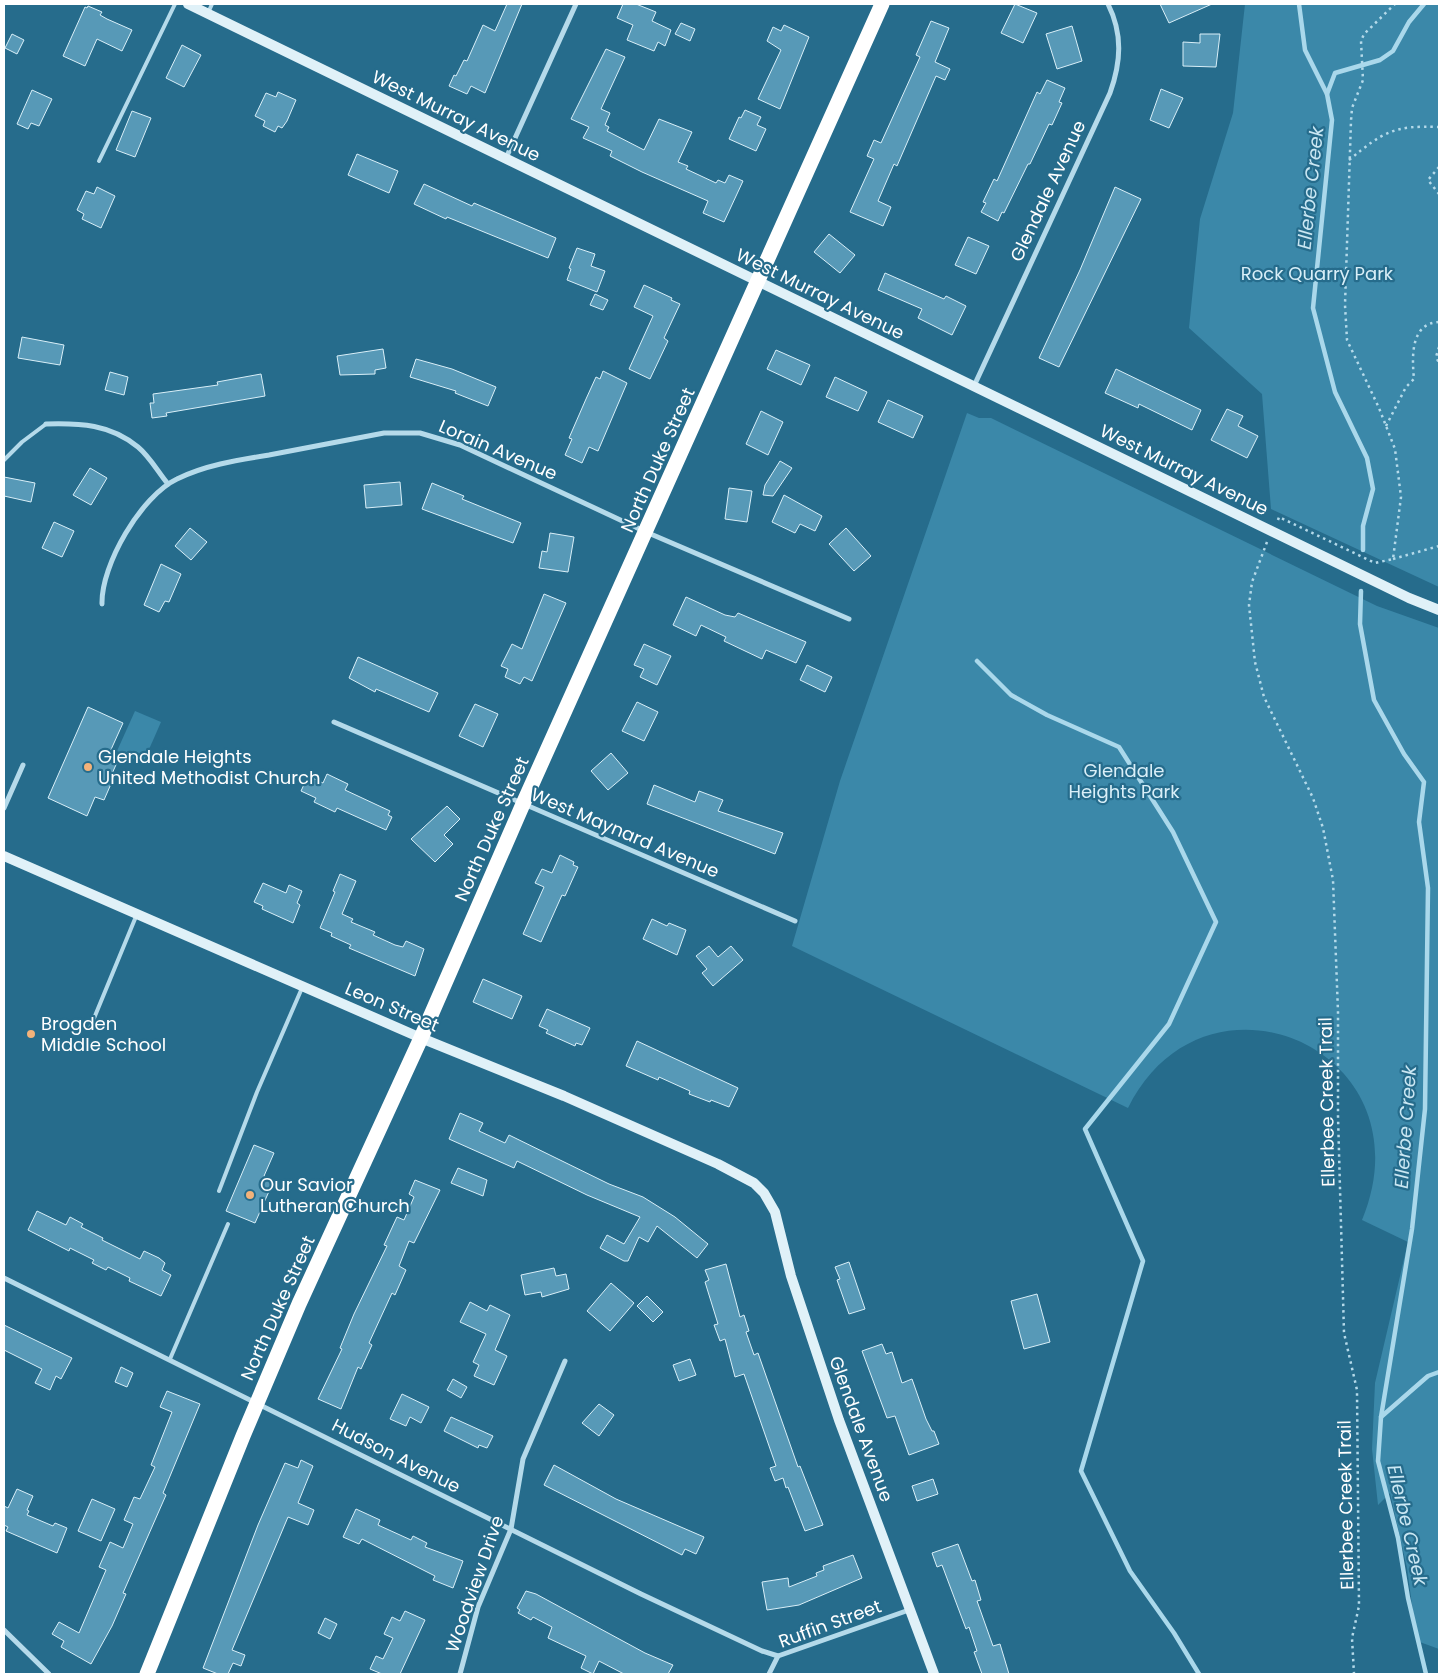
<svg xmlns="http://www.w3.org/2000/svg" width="1443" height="1678" font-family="Poppins,sans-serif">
  <rect width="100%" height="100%" fill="#266c8c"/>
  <!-- green -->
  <g fill="#3b88a9">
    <path d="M1245 4H1439V587L1271 509 1262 394 1189 328 1200 219 1233 113Z"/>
    <path d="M967 413 979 418H991L1377 606 1439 628V1649L1417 1641 1407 1568 1390 1493 1378 1505 1372 1449 1375 1383 1408 1242 1362 1220C1432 1050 1205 952 1128 1108L792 946 840 781Z"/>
    <path d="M135 711 161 722 143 763 117 751Z"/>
  </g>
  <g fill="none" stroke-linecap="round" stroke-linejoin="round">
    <!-- stream -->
    <g stroke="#aad8eb" stroke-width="4.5">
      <path d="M1299 4 1305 50 1327 94 1332 120 1313 308 1335 392 1367 458 1373 489 1363 526V550"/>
      <path d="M1327 94 1335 73 1380 60 1393 51 1409 22 1424 4"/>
      <path d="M1361 591 1360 624 1374 700 1404 754 1424 782 1419 822 1428 888 1425 1109 1412 1229 1381 1417 1378 1461 1398 1538 1408 1598 1426 1674"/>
      <path d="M977 661 1011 695 1047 715 1119 747 1173 832 1216 922 1169 1024 1085 1129 1143 1261 1081 1471 1130 1571 1174 1633 1199 1674"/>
      <path d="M1381 1417 1428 1376 1439 1372"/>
    </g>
  </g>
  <!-- building -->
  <g fill="#5799b7" stroke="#d9eff8">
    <path d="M507 4H522L485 93 471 86 467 94 449 86 454 75 456 76 464 60 467 61 483 25 495 31Z"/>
    <path d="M623 4H636L656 12 652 21 671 30 665 46 658 42 654 51 627 40 633 25 617 18Z"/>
    <path d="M1015 4 1037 13 1023 43 1001 33Z"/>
    <path d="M1160 4H1212L1169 23Z"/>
    <path d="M88 6 102 12 100 15 107 19 132 30 122 51 97 39 85 66 63 56 85 7 87 8Z"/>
    <path d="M931 21 949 28 935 62 950 69 945 80 936 76 897 166 894 164 878 201 891 207 883 226 850 212 874 159 867 156 874 140 881 143 920 57 916 55Z"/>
    <path d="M681 23 695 29 690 41 675 34Z"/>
    <path d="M784 25 809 37 780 109 758 99 781 50 767 41 773 27 781 31Z"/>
    <path d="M1072 26 1082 61 1057 69 1046 34Z"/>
    <path d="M12 34 24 40 17 54 5 48Z"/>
    <path d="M1200 34H1220L1216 67 1183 66V42L1200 43Z"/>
    <path d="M182 45 201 55 184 87 166 78Z"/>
    <path d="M606 49 625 57 601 109 610 113 605 125 609 127 607 131 644 150 659 119 692 132 678 162 688 166 686 169 716 183 718 180 725 183 729 175 743 181 724 222 703 213 708 201 642 172 610 156 612 151 583 138 589 127 571 119Z"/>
    <path d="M1047 80 1065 88 1059 102 1062 103 1052 125 1049 124 1030 164H1028L1004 213 1002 212 998 221 981 212 986 203 983 202 994 179 997 181 1037 92 1040 94Z"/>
    <path d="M1161 89 1183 98 1169 128 1150 120Z"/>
    <path d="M32 90 52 99 39 126 31 123 28 129 17 124Z"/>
    <path d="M278 92 296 100 287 121 282 128 278 126 275 132 263 126 265 121 255 116 266 93 276 97Z"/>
    <path d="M745 110 761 117 757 125 766 129 756 151 729 139 739 117 741 118Z"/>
    <path d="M132 111 151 118 135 157 116 150Z"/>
    <path d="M357 154 398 171 389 193 348 175Z"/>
    <path d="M424 184 472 206 474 203 556 238 548 258 447 217 446 219 414 204Z"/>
    <path d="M97 187 115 196 101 228 82 219 84 214 77 210 86 191 94 194Z"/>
    <path d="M1115 187 1141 199 1059 367 1039 358 1080 270Z"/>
    <path d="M829 234 855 255 840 273 814 252Z"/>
    <path d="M968 237 989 246 976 274 955 265Z"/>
    <path d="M577 248 595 254 591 266 605 271 597 292 567 280 571 269 569 268Z"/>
    <path d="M885 273 944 299 946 296 966 306 952 335 918 318 922 309 878 290Z"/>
    <path d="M644 285 672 298 671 300 680 304 664 338 668 341 650 379 629 369 653 316 634 307Z"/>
    <path d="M595 294 608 300 603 310 590 305Z"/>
    <path d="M22 337 64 345 60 365 18 358Z"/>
    <path d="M383 349 386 368 375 370V374L340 375 337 356Z"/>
    <path d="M776 350 810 365 801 385 767 369Z"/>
    <path d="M416 359 452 369 496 387 488 406 455 393 456 391 410 377Z"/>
    <path d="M1116 369 1201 410 1192 430 1139 404 1138 408 1105 393Z"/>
    <path d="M603 371 627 383 598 451 589 447 582 463 565 455 572 439 569 438 586 399 596 377 600 379Z"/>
    <path d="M110 372 128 377 124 395 105 390Z"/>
    <path d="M261 374 265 396 166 413 167 416 152 418 150 403H154L153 394 218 385 217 382Z"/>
    <path d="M835 377 867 392 858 411 826 397Z"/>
    <path d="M888 400 923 416 913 438 878 422Z"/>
    <path d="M1227 409 1243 416 1238 426 1258 436 1247 458 1211 440Z"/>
    <path d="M761 411 783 422 768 455 746 444Z"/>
    <path d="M780 461 792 468 773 496 763 495 765 485Z"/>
    <path d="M90 468 107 478 91 505 73 495Z"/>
    <path d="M4 477 35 483 31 502 4 496Z"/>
    <path d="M400 482 402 505 366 508 364 485Z"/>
    <path d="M432 483 464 496 462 499 521 523 513 543 422 509Z"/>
    <path d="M729 488 752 491 747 522 725 519Z"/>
    <path d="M784 495 822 516 815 531 800 524 795 533 772 522Z"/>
    <path d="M54 522 74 531 62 557 42 548Z"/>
    <path d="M190 528 207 542 191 560 175 546Z"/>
    <path d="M846 528 871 556 854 571 829 544Z"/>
    <path d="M550 533 574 537 568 572 539 568 542 551 547 552Z"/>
    <path d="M161 564 181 574 169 602 165 601 159 612 144 605Z"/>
    <path d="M544 594 566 603 532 681 524 677 520 684 505 677 508 669 501 666 512 644 522 649Z"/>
    <path d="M686 597 725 615 735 617 738 613 806 642 796 663 766 650 762 659 724 641 726 637 701 625 696 636 673 625Z"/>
    <path d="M644 644 671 656 657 685 640 677 644 669 634 665Z"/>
    <path d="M358 657 438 693 429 712 376 689 375 692 349 678Z"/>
    <path d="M807 665 832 677 825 692 800 680Z"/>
    <path d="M637 702 658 712 644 741 622 731Z"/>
    <path d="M475 704 498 714 483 747 459 736Z"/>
    <path d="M88 707 123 723 109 754 119 758 111 776 114 777 104 800 95 797 87 816 48 798Z"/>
    <path d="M611 753 628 773 608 790 591 771Z"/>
    <path d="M327 774 348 784 345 790 390 811 388 815 392 817 386 830 337 808 335 812 314 802 316 798 301 791 308 776 323 783Z"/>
    <path d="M654 785 695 802 699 791 723 800 718 811 783 833 775 854 647 804Z"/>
    <path d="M447 806 460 819 444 835 453 844 435 862 411 839Z"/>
    <path d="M560 855 574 862 573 865 578 867 565 896 562 895 541 942 523 934 544 887 535 883 542 869 552 873Z"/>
    <path d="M340 874 356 881 342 914 353 919 351 922 375 932 373 935 395 945 403 947 406 941 424 949 415 976 349 948 351 945 331 936 332 933 320 928 335 892 333 891Z"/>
    <path d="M263 883 286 893 289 885 302 891 297 903 300 905 293 923 262 909 263 906 254 902Z"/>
    <path d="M652 919 667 926 669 923 686 930 677 955 643 939Z"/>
    <path d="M709 946 718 957 731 946 743 960 713 986 702 973 707 969 696 956Z"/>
    <path d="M483 979 522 996 512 1019 473 1002Z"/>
    <path d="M547 1009 590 1028 582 1045 576 1043 575 1046 546 1033 548 1030 539 1026Z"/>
    <path d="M637 1041 738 1088 729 1107 711 1100 710 1102 689 1094 690 1091 659 1077 658 1080 626 1066Z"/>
    <path d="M460 1113 483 1123 479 1131 505 1143 509 1135 609 1184 643 1197 675 1217 708 1244 697 1258 657 1226 648 1242 639 1237 628 1261H624L600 1248 607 1235 624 1244 640 1217 587 1195 517 1161 514 1168 449 1139Z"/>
    <path d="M254 1145 274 1153 264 1176 274 1180 255 1223 226 1211Z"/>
    <path d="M458 1168 487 1180 483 1196 451 1183Z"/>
    <path d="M415 1180 440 1190 414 1243 409 1241 399 1266 406 1270 395 1295 392 1293 369 1343 372 1345 361 1369 358 1367 341 1409 318 1399 342 1349 340 1348 354 1314 387 1246 384 1245 397 1217 404 1220 414 1197 409 1194Z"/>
    <path d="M37 1211 66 1225 70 1217 83 1224 81 1227 103 1238 102 1240 140 1259 144 1251 159 1258 165 1263 162 1270 171 1275 161 1296 129 1281 130 1278 108 1267 106 1270 92 1263 94 1260 70 1248 69 1251 28 1230Z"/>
    <path d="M849 1262 865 1309 849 1314 837 1280 840 1279 835 1267Z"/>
    <path d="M726 1264 740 1317 744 1315 749 1331 746 1332 754 1355 758 1353 798 1467 800 1466 823 1525 805 1531 788 1487 786 1488 783 1478 775 1481 770 1468 776 1466 744 1374 735 1377 725 1339 720 1341 714 1325 718 1324 705 1282 709 1280 705 1270Z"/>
    <path d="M554 1268 556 1276 566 1274 569 1289 542 1297 541 1292 525 1295 521 1275Z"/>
    <path d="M611 1283 634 1303 610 1331 587 1311Z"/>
    <path d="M1037 1294 1050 1342 1024 1349 1011 1301Z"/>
    <path d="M647 1296 663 1312 653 1322 637 1306Z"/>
    <path d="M470 1302 487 1311 490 1305 510 1315 495 1350 507 1356 494 1385 474 1376 479 1365 473 1362 486 1334 460 1322Z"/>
    <path d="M4 1325 72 1358 61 1379 56 1376 50 1390 35 1383 42 1369 4 1350Z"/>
    <path d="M882 1344 886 1354 892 1352 902 1383 912 1379 926 1419 932 1431H934L939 1444 909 1455 895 1416 887 1418 862 1351Z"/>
    <path d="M690 1359 696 1375 679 1381 673 1365Z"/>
    <path d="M121 1367 133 1373 127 1387 115 1382Z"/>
    <path d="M453 1379 467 1387 461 1398 447 1390Z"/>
    <path d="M167 1391 200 1404 163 1493 166 1495 123 1593 126 1594 112 1626 91 1664 61 1647 64 1641 52 1634 59 1622 79 1633 106 1570 99 1567 110 1542 123 1548 133 1524 124 1520 134 1497 140 1499 155 1467 151 1465 172 1412 160 1407Z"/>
    <path d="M402 1394 429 1407 421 1423 410 1417 406 1426 390 1419Z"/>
    <path d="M599 1404 614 1415 599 1436 582 1423Z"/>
    <path d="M451 1417 493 1436 487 1448 479 1445 478 1448 444 1431Z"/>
    <path d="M301 1460 313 1466 298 1503 314 1510 308 1525 288 1517 232 1650 245 1655 241 1666 233 1663 228 1674H218L203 1668 258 1525 285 1463 298 1468Z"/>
    <path d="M554 1465 616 1499 704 1537 696 1554 685 1549 682 1555 544 1485Z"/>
    <path d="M933 1479 938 1494 917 1501 912 1486Z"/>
    <path d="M17 1489 33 1496 27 1510 29 1511 27 1515 53 1526 55 1523 67 1528 57 1553 6 1531 8 1527 4 1525V1506L8 1508Z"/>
    <path d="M92 1499 115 1509 101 1541 78 1531Z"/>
    <path d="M356 1509 380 1520 378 1525 411 1540 413 1536 427 1543 425 1547 463 1561 453 1588 433 1580 435 1576 362 1539 359 1544 343 1537Z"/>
    <path d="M958 1544 972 1581 975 1580 981 1600 977 1601 993 1646 1000 1644 1009 1674H982L974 1652 977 1651 969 1627 966 1629 942 1565 937 1567 932 1553Z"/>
    <path d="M853 1555 862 1578 799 1605 767 1610 762 1582 788 1578 789 1587 817 1576 816 1573 824 1570 823 1566Z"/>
    <path d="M526 1591 536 1594 645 1653 673 1665 668 1674H624L599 1661 593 1674 581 1668 586 1656 548 1638 552 1627 533 1617 531 1620 518 1613 520 1610 517 1608Z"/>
    <path d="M405 1611 425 1620 400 1674H382L370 1669 376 1656 383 1659 393 1638 384 1634 392 1617 400 1621Z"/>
    <path d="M325 1618 337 1624 330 1639 318 1633Z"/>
  </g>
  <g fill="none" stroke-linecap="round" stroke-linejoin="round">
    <!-- path -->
    <g stroke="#b5daea" stroke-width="2.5" stroke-dasharray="2.5 4" stroke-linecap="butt">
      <path d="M1349 160C1383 132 1394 125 1439 127"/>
      <path d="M1439 167 1428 180 1439 194"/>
      <path d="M1439 347 1436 357 1439 363"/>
      <path d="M1386 426 1406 387 1414 379C1412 358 1410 323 1439 322"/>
      <path d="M1278 520 1279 517 1375 563 1393 559 1401 497 1395 449 1379 408 1347 340 1345 305 1351 121 1352 108 1363 80 1361 41 1364 34 1395 4"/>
      <path d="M1267 542 1252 582 1249 605 1255 662 1264 697 1313 798 1323 828 1333 880 1338 1012V1116L1344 1333 1357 1390 1359 1606 1352 1638 1354 1674"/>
      <path d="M1393 559 1439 546"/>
    </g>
    <!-- lane -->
    <g stroke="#b5daea" stroke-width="4">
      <path d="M208 13 212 4"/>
      <path d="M99 161 175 4"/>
      <path d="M4 460 22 442 46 424"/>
      <path d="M90 1028 137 914"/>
      <path d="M219 1191 257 1092 302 988"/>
      <path d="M170 1359 228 1224"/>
    </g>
    <!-- street -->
    <g stroke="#b5daea" stroke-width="5">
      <path d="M506 158 576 4"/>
      <path d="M974 386 1110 93C1121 62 1123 34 1108 4"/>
      <path d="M46 424C80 423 110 424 138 447 150 457 158 472 168 484"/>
      <path d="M102 604C101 565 141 496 177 479 205 465 238 460 269 455 307 448 346 440 384 433H420L460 445 646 532 849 619"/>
      <path d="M334 722 795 921"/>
      <path d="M4 808 23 765"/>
      <path d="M4 1278 641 1594 762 1651 778 1656"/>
      <path d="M4 1630 49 1674"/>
      <path d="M460 1674 478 1607 511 1529 523 1459 565 1361"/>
      <path d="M769 1674 778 1656 909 1610"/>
    </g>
    <!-- secondary -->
    <g stroke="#e0f1f8" stroke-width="10">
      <path d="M188 4 1409 598 1439 610"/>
      <path d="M4 856 421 1038 564 1096 718 1164 754 1183 764 1193 775 1212 791 1276 839 1420 934 1674"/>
    </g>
    <!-- highway -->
    <path stroke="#fff" stroke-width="15" d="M147 1674 243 1436 299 1304 421 1038 523 804 882 4"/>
  </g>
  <!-- markers -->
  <g fill="#f3b27a" stroke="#266c8c" stroke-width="2">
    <circle cx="88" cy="767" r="5"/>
    <circle cx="31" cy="1034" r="5"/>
    <circle cx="250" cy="1195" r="5"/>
  </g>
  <g text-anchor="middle" stroke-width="4.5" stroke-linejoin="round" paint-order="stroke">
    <!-- street labels -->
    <g font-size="18" fill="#fff" stroke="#266c8c">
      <text transform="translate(456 116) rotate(26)" y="6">West Murray Avenue</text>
      <text transform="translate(1048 191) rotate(-65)" y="6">Glendale Avenue</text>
      <text transform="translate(820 294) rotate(26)" y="6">West Murray Avenue</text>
      <text transform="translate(498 450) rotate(23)" y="6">Lorain Avenue</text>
      <text transform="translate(658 460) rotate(-66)" y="6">North Duke Street</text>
      <text transform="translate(1184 470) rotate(26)" y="6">West Murray Avenue</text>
      <text transform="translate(492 829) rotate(-66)" y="6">North Duke Street</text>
      <text transform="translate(625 833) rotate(23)" y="6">West Maynard Avenue</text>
      <text transform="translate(392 1007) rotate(23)" y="6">Leon Street</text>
      <text transform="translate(1327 1102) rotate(-91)" y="6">Ellerbee Creek Trail</text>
      <text transform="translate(278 1308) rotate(-66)" y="6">North Duke Street</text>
      <text transform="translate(861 1429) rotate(70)" y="6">Glendale Avenue</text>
      <text transform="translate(396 1456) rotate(27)" y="6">Hudson Avenue</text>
      <text transform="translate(1346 1505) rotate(-91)" y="6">Ellerbee Creek Trail</text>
      <text transform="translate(475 1584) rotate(-71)" y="6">Woodview Drive</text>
      <text transform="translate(830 1624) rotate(-20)" y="6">Ruffin Street</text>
    </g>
    <!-- park labels -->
    <g font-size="18" fill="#d9eff8" stroke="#266c8c">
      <text x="1317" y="280">Rock Quarry Park</text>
      <text x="1124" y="777">Glendale<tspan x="1124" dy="21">Heights Park</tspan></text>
    </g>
    <!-- poi labels -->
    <g font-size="18" fill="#fff" stroke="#266c8c" text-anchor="start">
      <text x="98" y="763">Glendale Heights<tspan x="98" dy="21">United Methodist Church</tspan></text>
      <text x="41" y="1030">Brogden<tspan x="41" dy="21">Middle School</tspan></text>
      <text x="260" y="1191">Our Savior<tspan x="260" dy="21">Lutheran Church</tspan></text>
    </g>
    <!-- water labels -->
    <g font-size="19" font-style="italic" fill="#cae7f3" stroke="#266c8c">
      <text transform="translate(1310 188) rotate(-84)" y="7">Ellerbe Creek</text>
      <text transform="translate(1405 1127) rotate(-86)" y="7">Ellerbe Creek</text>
      <text transform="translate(1408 1525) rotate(77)" y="7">Ellerbe Creek</text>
    </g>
  </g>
  <!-- border -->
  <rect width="1443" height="1678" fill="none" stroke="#ffffff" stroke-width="10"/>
</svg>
